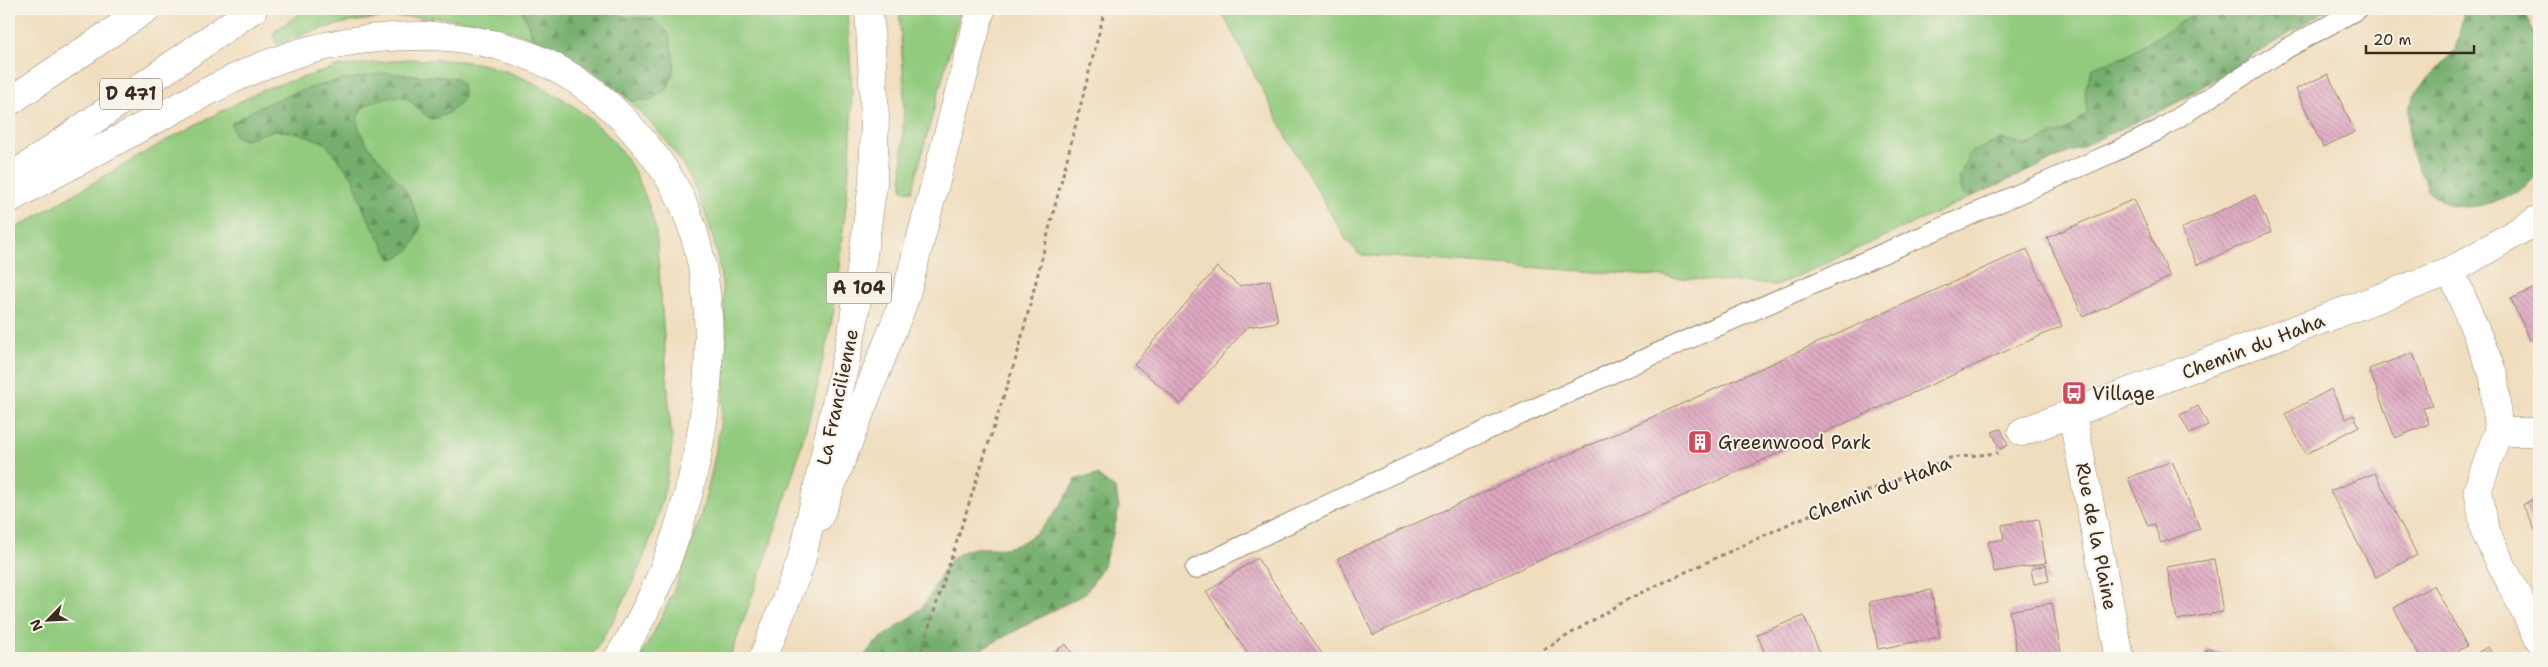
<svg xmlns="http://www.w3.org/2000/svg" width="2548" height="667" font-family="'Shantell Sans',sans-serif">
  <defs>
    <pattern id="forest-firs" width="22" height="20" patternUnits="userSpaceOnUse" patternTransform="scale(1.25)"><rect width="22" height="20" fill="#75af6d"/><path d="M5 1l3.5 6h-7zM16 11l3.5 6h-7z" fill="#618f59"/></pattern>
    <pattern id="building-back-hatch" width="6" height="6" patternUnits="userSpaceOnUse" patternTransform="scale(1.25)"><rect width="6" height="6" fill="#dfa9c2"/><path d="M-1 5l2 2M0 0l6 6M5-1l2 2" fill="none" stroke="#b68a9d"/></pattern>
  </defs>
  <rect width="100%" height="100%" fill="#f7f3e8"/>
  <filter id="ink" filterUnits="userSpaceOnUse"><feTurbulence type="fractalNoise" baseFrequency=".02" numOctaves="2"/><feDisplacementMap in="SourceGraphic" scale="10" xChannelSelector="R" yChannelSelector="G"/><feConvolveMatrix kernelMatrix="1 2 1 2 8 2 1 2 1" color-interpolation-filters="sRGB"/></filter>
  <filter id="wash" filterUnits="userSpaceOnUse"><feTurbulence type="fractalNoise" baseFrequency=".0096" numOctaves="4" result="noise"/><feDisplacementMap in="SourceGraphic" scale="20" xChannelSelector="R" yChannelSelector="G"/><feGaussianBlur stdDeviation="1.12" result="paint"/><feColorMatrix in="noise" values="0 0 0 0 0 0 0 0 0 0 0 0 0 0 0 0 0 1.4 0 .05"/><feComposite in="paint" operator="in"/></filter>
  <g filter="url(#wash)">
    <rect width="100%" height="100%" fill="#f0ddbd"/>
    <!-- grass -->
    <g fill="#92cb7e" stroke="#667a4e">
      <path d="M307 9H847L852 88 851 143 846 205 834 310 812 409 778 524 730 658H639C717 532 761 315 690 178 673 146 648 118 622 94 568 43 489 16 415 17 383 17 348 20 318 30 304 34 290 40 276 44L273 34 276 30Z"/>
      <path d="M899 9H961L912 191 902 190 904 87Z"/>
      <path d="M1220 9H2328L2173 105 1778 285 1360 255 1345 238 1295 152Z"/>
      <path d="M409 59C434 60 461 59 485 65 532 76 592 111 621 151 639 174 649 203 656 231L672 444C664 521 633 594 590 658H9V232L163 142 264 89 337 67Z"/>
    </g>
    <!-- forest -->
    <g fill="url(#forest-firs)" stroke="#586c46">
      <path d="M522 9H607C615 19 641 17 654 19L669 34 675 66 668 88 651 100 630 101C599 73 572 56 533 40Z"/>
      <path d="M2202 9H2328L2173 105 1973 196 1963 194 1959 178 1970 153 2001 139 2026 145 2067 130 2087 113 2085 90 2093 67 2126 56Z"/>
      <path d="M2462 9H2523L2539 44V171C2526 195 2476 214 2449 204 2442 202 2434 194 2426 190L2423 177 2409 148V108L2416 92 2455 50 2463 17Z"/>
      <path d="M385 73 457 78 462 85 464 98C455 109 446 117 431 119 409 104 409 88 375 101 326 119 395 170 407 193 413 203 416 215 421 225 415 244 411 254 391 259L364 211 353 178 325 143 299 133 274 130 244 140 235 136 231 124C278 92 329 81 385 73Z"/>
      <path d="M1097 475 1116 490 1119 508 1112 538 1103 566 1086 593 985 647 972 658H863C877 635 902 627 920 609 940 589 938 559 970 549 980 546 993 549 1004 548 1037 544 1062 505 1076 479Z"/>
    </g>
    <g id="blocks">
      <!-- building -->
      <g fill="url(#building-back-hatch)">
        <path d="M2328 74 2355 132 2323 147 2296 89Z"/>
        <path d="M2255 195 2271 232 2197 265 2181 229Z"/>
        <path d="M2134 199 2170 277 2083 317 2047 238Z"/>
        <path d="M2027 249 2062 326 1373 635 1338 558Z"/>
        <path d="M1217 267 1239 286 1270 280 1278 322 1247 327 1181 404 1134 364Z"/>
        <path d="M2539 286V336L2530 340 2511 299Z"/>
        <path d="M2413 353 2433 406 2423 408 2429 424 2395 438 2369 369Z"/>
        <path d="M2331 389 2346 419 2354 415 2359 426 2306 454 2285 414Z"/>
        <path d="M2198 406 2208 425 2190 434 2180 415Z"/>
        <path d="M2001 429 2008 445 2000 449 1992 432Z"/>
        <path d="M2172 461 2200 529 2161 543 2154 524 2148 526 2128 478Z"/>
        <path d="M2375 473 2417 555 2376 577 2330 491Z"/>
        <path d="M2539 496V538L2523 505Z"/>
        <path d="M2038 519 2046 563 1994 572 1988 542 2004 539 2002 525Z"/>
        <path d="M1257 558 1325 658H1251L1206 592Z"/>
        <path d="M2214 559 2223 612 2177 620 2167 567Z"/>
        <path d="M2046 565 2049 581 2034 584 2031 569Z"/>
        <path d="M2434 585 2467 646 2445 658H2420L2394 608Z"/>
        <path d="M1931 590 1940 637 1878 649 1869 602Z"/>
        <path d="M2052 603 2062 658H2018L2009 611Z"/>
        <path d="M1804 616 1821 656 1767 658 1757 634Z"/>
        <path d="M1066 644 1076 658H1045Z"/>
        <path d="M2488 647 2494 658H2468Z"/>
        <path d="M2206 649 2248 657V658H2204Z"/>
        <path d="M1748 654 1749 658H1736Z"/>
      </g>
    </g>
  </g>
  <g filter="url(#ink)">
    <use href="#blocks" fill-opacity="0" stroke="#96846e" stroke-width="1"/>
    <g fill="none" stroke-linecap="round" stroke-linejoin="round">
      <defs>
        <path id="service" d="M1195 569C1496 420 1805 288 2112 153L2159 130 2284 50 2358 9"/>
        <g id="minor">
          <path d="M2451 271 2494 376 2498 432 2478 489 2485 532 2539 639"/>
          <path d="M2072 414 2120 658"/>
          <path d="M2022 432 2451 271 2539 219"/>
          <path d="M2498 432H2539"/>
        </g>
        <g id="primary">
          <path d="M9 102 146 9"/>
          <path d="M9 179 253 9"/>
          <path d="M819 517 905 298 981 9"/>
        </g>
        <g id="motorway">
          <path d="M9 199C59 172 108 145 158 118 202 94 248 69 295 54 338 41 387 35 432 36 506 39 571 65 623 119 647 145 670 173 684 206 740 337 694 542 618 658"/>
          <path d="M763 658 801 562 853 327 873 183 875 117 869 9"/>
        </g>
      </defs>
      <!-- service casing -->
      <use href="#service" stroke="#96846e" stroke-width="21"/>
      <!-- minor casing -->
      <use href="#minor" stroke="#96846e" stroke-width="29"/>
      <!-- primary casing -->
      <use href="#primary" stroke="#96846e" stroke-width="29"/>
      <!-- motorway casing -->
      <use href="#motorway" stroke="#96846e" stroke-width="29"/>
      <!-- path -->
      <g stroke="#96846e" stroke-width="3" stroke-dasharray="4 4" stroke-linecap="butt">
        <path d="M919 658 1018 352 1105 9"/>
        <path d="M1530 658 1630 598 1795 521 1950 458 1998 453"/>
      </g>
      <!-- service -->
      <use href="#service" stroke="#fff" stroke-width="19"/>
      <!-- minor -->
      <use href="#minor" stroke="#fff" stroke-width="28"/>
      <!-- primary -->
      <use href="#primary" stroke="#fff" stroke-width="28"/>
      <!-- motorway -->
      <use href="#motorway" stroke="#fff" stroke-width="28"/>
    </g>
  </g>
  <!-- icons -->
  <defs>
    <symbol id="bus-square" viewBox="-11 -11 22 22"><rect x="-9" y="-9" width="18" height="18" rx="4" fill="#d1495b" stroke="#f7f3e8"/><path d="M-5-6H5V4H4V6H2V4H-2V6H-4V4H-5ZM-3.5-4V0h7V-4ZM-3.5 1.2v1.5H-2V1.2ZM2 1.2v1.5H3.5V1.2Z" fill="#fff"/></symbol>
    <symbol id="building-square" viewBox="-11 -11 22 22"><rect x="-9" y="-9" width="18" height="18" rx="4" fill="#d1495b" stroke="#f7f3e8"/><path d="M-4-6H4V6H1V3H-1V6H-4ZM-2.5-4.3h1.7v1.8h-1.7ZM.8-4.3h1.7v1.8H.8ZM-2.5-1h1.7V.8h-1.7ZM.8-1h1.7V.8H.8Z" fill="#fff"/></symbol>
  </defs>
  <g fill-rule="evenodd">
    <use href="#bus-square" x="2060" y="379" width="28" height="28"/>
    <use href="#building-square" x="1686" y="428" width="28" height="28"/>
  </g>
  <g text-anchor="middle" stroke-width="4" stroke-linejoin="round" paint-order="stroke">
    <!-- shield labels -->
    <g fill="#f7f3e8" stroke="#73665b" stroke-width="1">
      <rect x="100" y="78.5" width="62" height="31" rx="4"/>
      <rect x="826.5" y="272.5" width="65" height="31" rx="4"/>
    </g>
    <g font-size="18" font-weight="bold" fill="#3b2a1e">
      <text x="131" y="100">D 471</text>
      <text x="859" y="294">A 104</text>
    </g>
    <!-- street labels -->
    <g font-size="19" fill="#3b2a1e" stroke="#f7f3e8">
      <text transform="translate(2253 346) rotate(-21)" y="7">Chemin du Haha</text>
      <text transform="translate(837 397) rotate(-78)" y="7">La Francilienne</text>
      <text transform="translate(1879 488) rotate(-21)" y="7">Chemin du Haha</text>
      <text transform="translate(2097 536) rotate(79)" y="7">Rue de la Plaine</text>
    </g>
    <!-- poi labels -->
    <g font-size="19" fill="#3b2a1e" stroke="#f7f3e8" text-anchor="start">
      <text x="2092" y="400">Village</text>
      <text x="1718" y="449">Greenwood Park</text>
    </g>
  </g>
  <!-- margin -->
  <rect width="2548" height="667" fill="none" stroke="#f7f3e8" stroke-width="30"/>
  <!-- north arrow -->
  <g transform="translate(48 620) rotate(246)" stroke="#f7f3e8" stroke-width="4" paint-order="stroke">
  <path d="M0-4L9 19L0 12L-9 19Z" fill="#3b2a1e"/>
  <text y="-8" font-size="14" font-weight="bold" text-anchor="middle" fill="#3b2a1e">N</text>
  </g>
  <!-- scale -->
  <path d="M2366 45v8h108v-8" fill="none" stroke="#3b2a1e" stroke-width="2.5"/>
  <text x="2373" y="45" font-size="15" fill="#3b2a1e" stroke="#f7f3e8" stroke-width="4" paint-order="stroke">20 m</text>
</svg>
